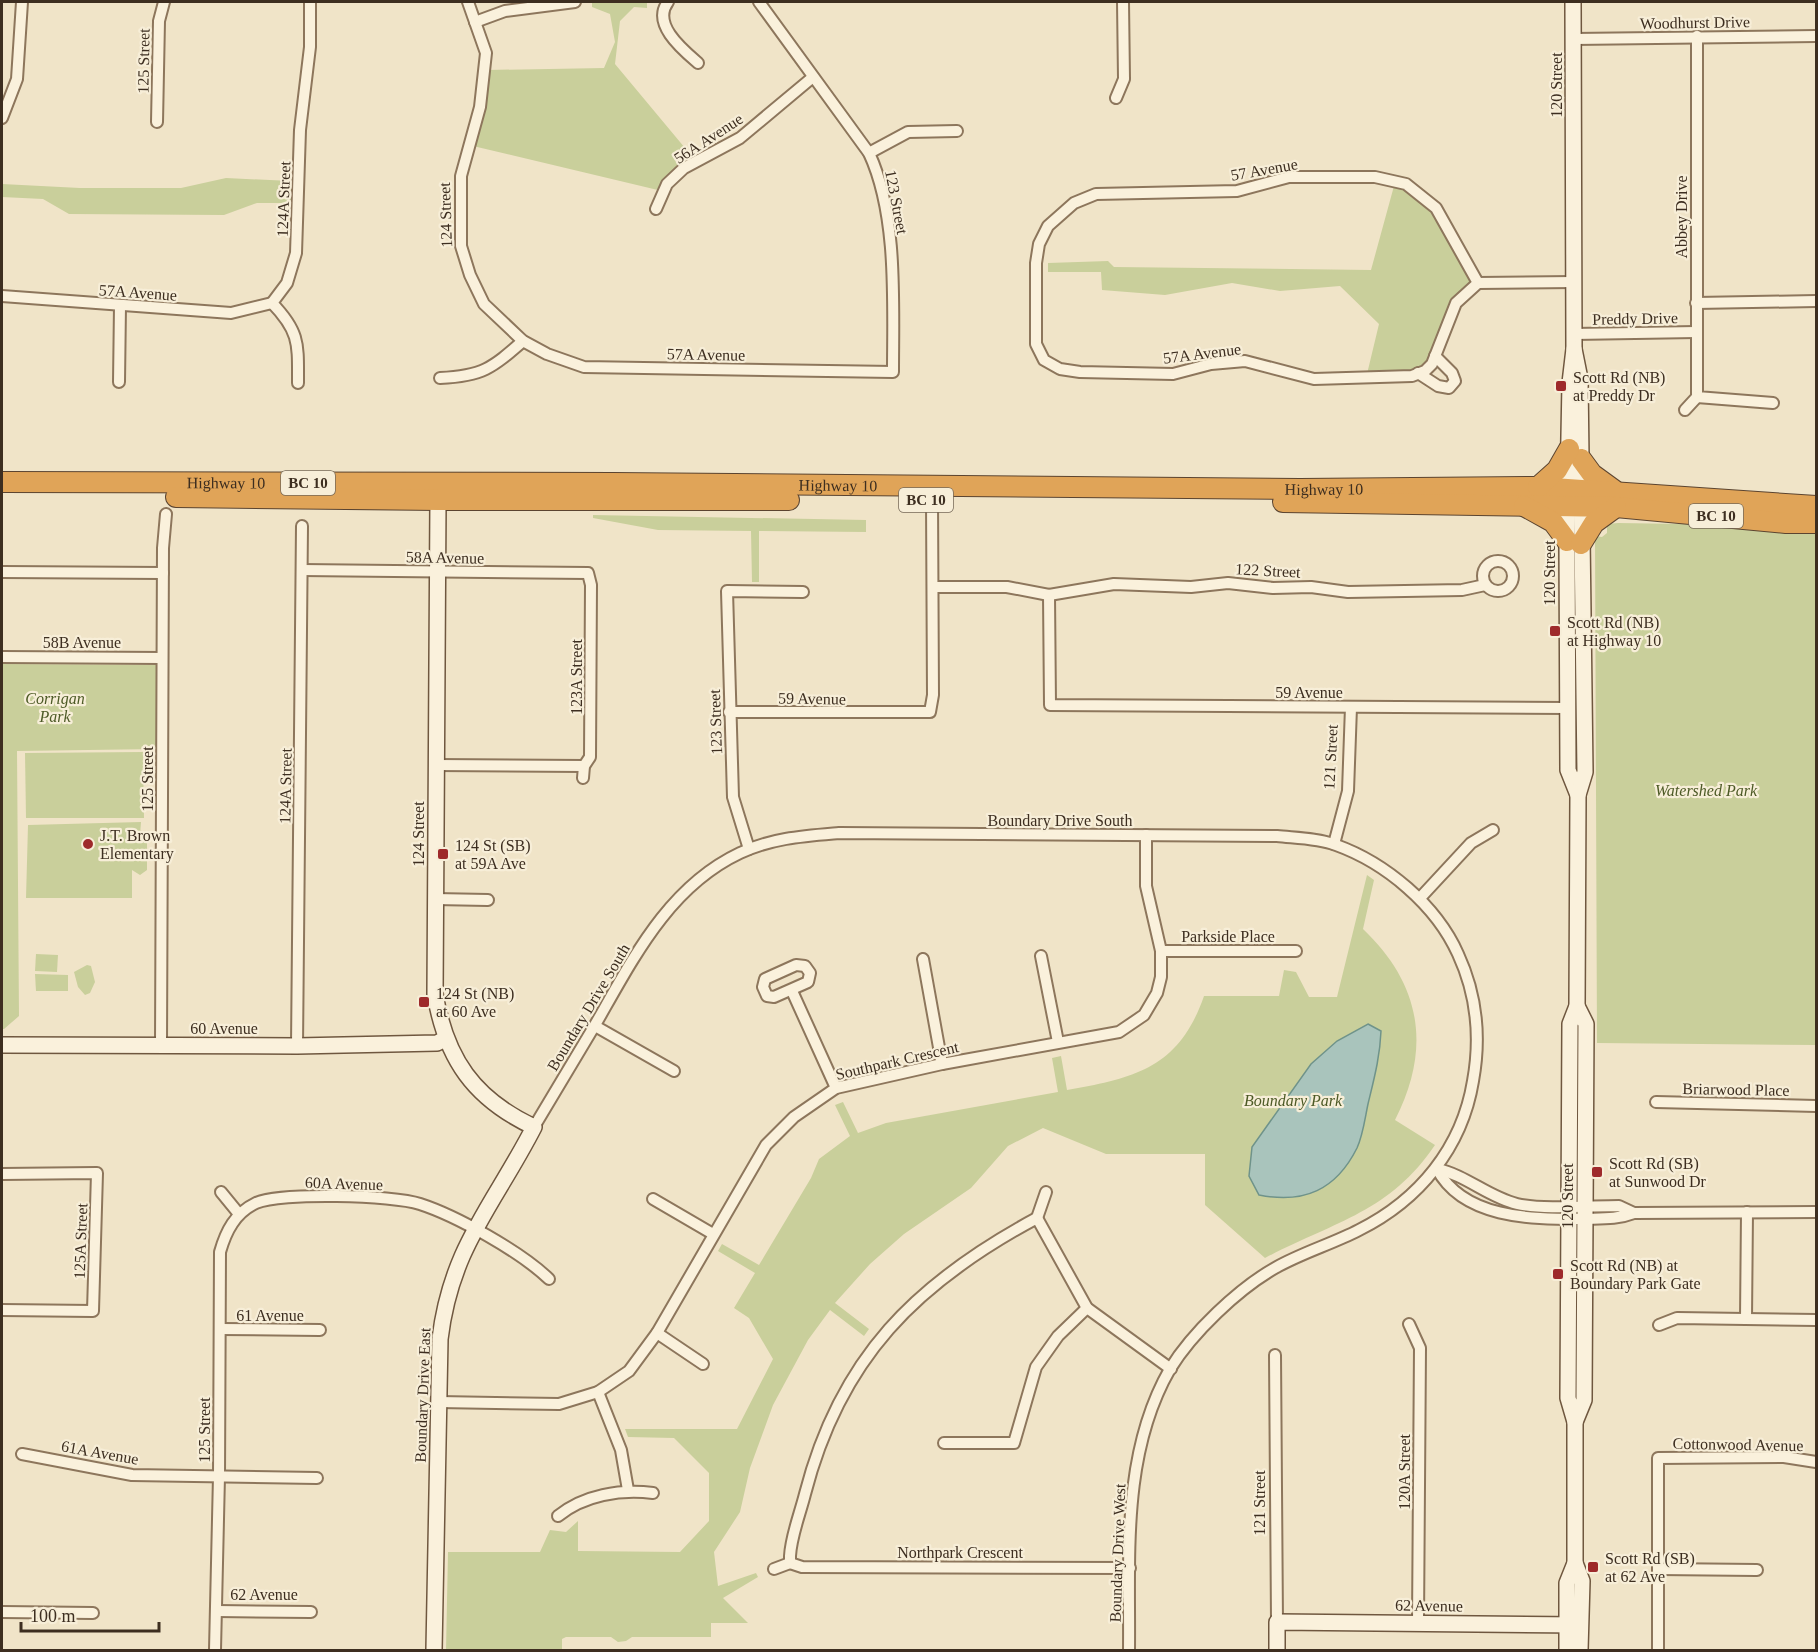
<svg xmlns="http://www.w3.org/2000/svg" width="1818" height="1652" font-family="'Times New Roman',serif">
  <rect width="100%" height="100%" fill="#f0e4c8"/>
  <!-- green -->
  <g fill="#c9cf9b">
    <path d="M592 2H647V8L634 7 620 21 615 64 695 160 662 191 473 146 488 70 604 68 615 42 610 14 592 7Z"/>
    <path d="M226 178 291 181V203H257L224 215 69 214 43 199 2 197V184L80 188H181Z"/>
    <path d="M1394 186C1437 196 1455 248 1474 282L1454 300 1430 361 1411 371 1367 374 1379 324 1340 286 1280 291 1232 283 1165 295 1102 290 1101 272H1048V263L1108 261 1114 267 1371 270Z"/>
    <path d="M593 515 866 520V532L759 531V582H752L751 531 658 530 593 518Z"/>
    <path d="M1618 523 1816 526V1045L1597 1043 1595 536 1602 537 1607 533V524Z"/>
    <path d="M2 664 159 665V749L17 751 19 1016 4 1029H2Z"/>
    <path d="M143 752 144 818H26L25 753Z"/>
    <path d="M141 822 140 835 147 839V870L140 875 132 870V898H26L28 825Z"/>
    <path d="M1367 875 1374 880 1363 929C1421 984 1432 1048 1395 1120L1435 1145C1389 1213 1333 1222 1265 1258L1205 1205V1154H1106L1043 1128 1008 1146 971 1188 904 1234 870 1264 835 1303 869 1329 864 1336 830 1310 808 1340 773 1405 750 1468 740 1512 714 1552 718 1586 756 1573 758 1577 723 1598 748 1623H711V1637H632L626 1641 618 1642 611 1637H566L562 1639V1650H446L448 1552H540L550 1530 566 1532 578 1521V1551L680 1552 709 1521V1473L674 1438 628 1437 625 1429H737L773 1359 749 1318 734 1308 755 1273 718 1251 722 1244 759 1265 811 1178 819 1159 850 1136 835 1105 843 1102 858 1133 886 1123 1058 1092 1052 1058 1061 1056 1067 1090C1135 1078 1179 1068 1204 996H1279L1284 970 1296 972 1309 997H1337Z"/>
    <path d="M36 954 58 955 57 972 35 971Z"/>
    <path d="M87 965 91 966 95 982 90 993 85 995 78 987 74 972Z"/>
    <path d="M35 974 68 975V991H36Z"/>
  </g>
  <!-- water -->
  <path fill="#a9c4bc" stroke="#6f938a" stroke-width="1.5" d="M1368 1024 1381 1031C1380 1057 1374 1079 1368 1104 1365 1118 1363 1135 1357 1148 1336 1190 1304 1204 1259 1195L1249 1176 1252 1147 1311 1064 1337 1041Z"/>
  <g fill="none" stroke-linecap="round" stroke-linejoin="round">
    <defs>
      <g id="street">
        <path d="M468 2 486 53 480 107 461 176V246L470 275 484 304 523 341 547 354 584 367 893 372C893 304 898 215 869 153L759 2"/>
        <path d="M668 2C651 24 683 50 698 63"/>
        <path d="M475 22 505 11 575 2"/>
        <path d="M1697 36V397L1773 403"/>
        <path d="M1574 39 1816 36"/>
        <path d="M1116 98 1124 79 1123 2"/>
        <path d="M2 118 17 79 22 2"/>
        <path d="M157 122 159 21 164 2"/>
        <path d="M869 153 908 132 957 131"/>
        <path d="M656 209 667 184 684 168 740 138 813 77"/>
        <path d="M1478 283 1436 208 1406 184 1375 177H1289L1237 191 1096 194 1074 203 1048 226 1039 244 1036 263V344L1044 360 1060 369 1080 372 1173 374 1211 364 1245 361 1314 379 1412 376 1425 371 1432 364 1456 303 1478 283 1574 282"/>
        <path d="M2 296 231 313 272 303"/>
        <path d="M1696 303 1816 301"/>
        <path d="M1574 334 1696 332"/>
        <path d="M1418 373 1438 386 1449 388 1455 381 1452 373 1435 356"/>
        <path d="M440 378C483 376 492 368 523 341"/>
        <path d="M119 382 120 306"/>
        <path d="M298 383C298 344 300 332 272 303L287 283 296 253 300 130 310 47V2"/>
        <path d="M1685 410 1697 397"/>
        <circle cx="1498" cy="576" r="15"/>
        <path d="M302 570 588 573 591 585 590 757 584 766 583 778"/>
        <path d="M2 572 163 573"/>
        <path d="M933 587H1007L1049 595 1114 584 1191 587 1228 583 1273 588 1311 587 1348 592 1462 590 1485 585"/>
        <path d="M1049 595 1050 705 1567 708"/>
        <path d="M2 657 162 658"/>
        <path d="M729 712H930L933 695 932 500"/>
        <path d="M436 765 584 766"/>
        <path d="M1334 844 1348 791 1351 707"/>
        <path d="M749 849 733 797 727 591 803 592"/>
        <path d="M1420 898 1471 843 1493 830"/>
        <path d="M435 899 488 900"/>
        <path d="M1161 951H1296"/>
        <path d="M1041 956 1058 1042"/>
        <path d="M923 959 942 1064"/>
        <path d="M796 965 805 966 810 973 808 982 774 997 767 996 763 987 765 979Z"/>
        <path d="M792 991 836 1088"/>
        <path d="M595 1026 674 1071"/>
        <path d="M161 1045 163 548 166 514"/>
        <path d="M297 1046 302 526"/>
        <path d="M1656 1102 1816 1106"/>
        <path d="M534 1127C554 1093 575 1059 595 1025 633 959 668 887 740 853 772 838 804 836 839 833L1277 836C1295 838 1318 838 1336 845 1386 863 1436 905 1458 954 1477 995 1481 1037 1473 1081 1462 1148 1419 1200 1359 1230 1332 1244 1301 1253 1275 1268 1238 1289 1192 1333 1170 1369 1121 1454 1130 1557 1129 1650"/>
        <path d="M1437 1169C1463 1218 1530 1219 1579 1219 1598 1218 1616 1220 1634 1213L1816 1212"/>
        <path d="M1437 1169C1466 1175 1488 1197 1517 1204 1544 1210 1590 1206 1619 1206L1634 1213"/>
        <path d="M2 1174 97 1173 93 1311 2 1310"/>
        <path d="M221 1192 239 1214"/>
        <path d="M653 1199 713 1234"/>
        <path d="M1037 1218 1046 1192"/>
        <path d="M1746 1318 1747 1212"/>
        <path d="M1409 1324 1420 1348 1418 1622"/>
        <path d="M1659 1325 1677 1318 1816 1320"/>
        <path d="M220 1329 320 1330"/>
        <path d="M657 1333 703 1364"/>
        <path d="M1275 1355 1277 1622"/>
        <path d="M598 1392 621 1450 628 1490"/>
        <path d="M439 1402 559 1404 598 1392 629 1371 657 1333 766 1145 794 1117 836 1088 942 1064 1119 1032 1144 1015 1157 993 1161 977V951L1146 886V835"/>
        <path d="M944 1443H1014L1036 1367 1058 1336 1087 1308"/>
        <path d="M22 1454 132 1475 317 1478"/>
        <path d="M558 1516C584 1495 620 1489 653 1493"/>
        <path d="M1130 1568 802 1567 790 1563V1556C791 1536 800 1514 805 1494 840 1358 916 1283 1037 1218L1087 1308 1171 1369"/>
        <path d="M774 1569 790 1563"/>
        <path d="M1659 1569 1757 1570"/>
        <path d="M217 1611 311 1612"/>
        <path d="M2 1612 93 1613"/>
        <path d="M215 1650 219 1476 220 1252C226 1231 235 1213 256 1203 280 1192 393 1195 420 1204 457 1216 521 1252 549 1279"/>
        <path d="M1658 1650V1458L1784 1457 1816 1462"/>
      </g>
      <g id="secondary">
        <path d="M1573 2 1574 349 1570 383 1567 541 1568 770 1578 795"/>
        <path d="M2 1045 297 1046 437 1043 445 1039"/>
        <path d="M1575 1422 1584 1400 1586 1024 1577 1006"/>
        <path d="M1575 1563 1582 1581 1580 1650"/>
        <path d="M434 1650 440 1339C451 1247 494 1205 534 1127 474 1099 446 1059 435 994L438 500"/>
        <path d="M1277 1650V1622L1580 1625"/>
        <path d="M1567 1650V1583L1575 1563V1422L1568 1398 1570 1024 1577 1006 1578 795 1585 772 1580 379 1574 349"/>
      </g>
      <g id="highway">
        <path d="M1581 459 1592 474 1614 490"/>
        <path id="s1" d="M2 482 614 483 1300 489 1538 487 1816 506"/>
        <path d="M1538 487 1557 470 1569 449"/>
        <path d="M176 497 438 500H789"/>
        <path d="M1283 502 1616 507 1786 523H1816"/>
        <path d="M1524 506 1553 522 1567 541"/>
        <path d="M1581 544 1594 523 1616 507"/>
      </g>
    </defs>
    <!-- street casing -->
    <use href="#street" stroke="#8d765c" stroke-width="14"/>
    <!-- secondary casing -->
    <use href="#secondary" stroke="#6f573f" stroke-width="18"/>
    <!-- highway casing -->
    <use href="#highway" stroke="#5b4430" stroke-width="22"/>
    <!-- street -->
    <use href="#street" stroke="#faf1dc" stroke-width="10"/>
    <!-- secondary -->
    <use href="#secondary" stroke="#faf1dc" stroke-width="15"/>
    <!-- highway -->
    <use href="#highway" stroke="#e0a458" stroke-width="20"/>
  </g>
  <!-- markers -->
  <g fill="#9e2a2b" stroke="#f7eed8" stroke-width="2">
    <rect x="1555" y="380" width="12" height="12" rx="3"/>
    <rect x="1549" y="625" width="12" height="12" rx="3"/>
    <circle cx="88" cy="844" r="6"/>
    <rect x="437" y="848" width="12" height="12" rx="3"/>
    <rect x="418" y="996" width="12" height="12" rx="3"/>
    <rect x="1591" y="1166" width="12" height="12" rx="3"/>
    <rect x="1552" y="1268" width="12" height="12" rx="3"/>
    <rect x="1587" y="1561" width="12" height="12" rx="3"/>
  </g>
  <g text-anchor="middle" stroke-width="4.5" stroke-linejoin="round" paint-order="stroke">
    <!-- shield labels -->
    <g fill="#f7eed8" stroke="#756857" stroke-width="1.5">
      <rect x="281" y="471" width="54" height="24" rx="4.5"/>
      <rect x="899" y="488" width="54" height="24" rx="4.5"/>
      <rect x="1689" y="504" width="54" height="24" rx="4.5"/>
    </g>
    <g font-size="15" font-weight="bold" fill="#3d2e20">
      <text x="308" y="488">BC 10</text>
      <text x="926" y="505">BC 10</text>
      <text x="1716" y="521">BC 10</text>
    </g>
    <!-- street labels -->
    <g font-size="16" fill="#3d2e20" stroke="#f7eed8">
      <text transform="translate(1695 22) rotate(-1)" y="6">Woodhurst Drive</text>
      <text transform="translate(143 61) rotate(-89)" y="6">125 Street</text>
      <text transform="translate(1556 85) rotate(-90)" y="6">120 Street</text>
      <text transform="translate(708 138) rotate(-33)" y="6">56A Avenue</text>
      <text transform="translate(1264 169) rotate(-10)" y="6">57 Avenue</text>
      <text transform="translate(283 199) rotate(-88)" y="6">124A Street</text>
      <text transform="translate(897 202) rotate(79)" y="6">123 Street</text>
      <text transform="translate(445 215) rotate(-92)" y="6">124 Street</text>
      <text transform="translate(1681 217) rotate(-90)" y="6">Abbey Drive</text>
      <text transform="translate(138 292) rotate(4)" y="6">57A Avenue</text>
      <text transform="translate(1635 318) rotate(-1)" y="6">Preddy Drive</text>
      <text transform="translate(1202 353) rotate(-7)" y="6">57A Avenue</text>
      <text transform="translate(706 354) rotate(1)" y="6">57A Avenue</text>
      <text dy="6" stroke="none"><textPath href="#s1" startOffset="224">Highway 10</textPath></text>
      <text dy="6" stroke="none"><textPath href="#s1" startOffset="836">Highway 10</textPath></text>
      <text dy="6" stroke="none"><textPath href="#s1" startOffset="1322">Highway 10</textPath></text>
      <text transform="translate(445 557) rotate(1)" y="6">58A Avenue</text>
      <text transform="translate(1268 570) rotate(3)" y="6">122 Street</text>
      <text transform="translate(1549 573) rotate(-90)" y="6">120 Street</text>
      <text x="82" y="648">58B Avenue</text>
      <text transform="translate(576 677) rotate(-90)" y="6">123A Street</text>
      <text x="1309" y="698">59 Avenue</text>
      <text transform="translate(812 698) rotate(1)" y="6">59 Avenue</text>
      <text transform="translate(715 722) rotate(-92)" y="6">123 Street</text>
      <text transform="translate(1330 757) rotate(-87)" y="6">121 Street</text>
      <text transform="translate(147 779) rotate(-90)" y="6">125 Street</text>
      <text transform="translate(285 786) rotate(-89)" y="6">124A Street</text>
      <text x="1060" y="826">Boundary Drive South</text>
      <text transform="translate(418 834) rotate(-90)" y="6">124 Street</text>
      <text x="1228" y="942">Parkside Place</text>
      <text transform="translate(588 1007) rotate(-59)" y="6">Boundary Drive South</text>
      <text x="224" y="1034">60 Avenue</text>
      <text transform="translate(897 1060) rotate(-13)" y="6">Southpark Crescent</text>
      <text transform="translate(1736 1089) rotate(1)" y="6">Briarwood Place</text>
      <text transform="translate(344 1183) rotate(2)" y="6">60A Avenue</text>
      <text transform="translate(1567 1196) rotate(-90)" y="6">120 Street</text>
      <text transform="translate(80 1241) rotate(-88)" y="6">125A Street</text>
      <text x="270" y="1321">61 Avenue</text>
      <text transform="translate(422 1395) rotate(-88)" y="6">Boundary Drive East</text>
      <text transform="translate(204 1430) rotate(-90)" y="6">125 Street</text>
      <text transform="translate(1738 1444) rotate(1)" y="6">Cottonwood Avenue</text>
      <text transform="translate(100 1452) rotate(10)" y="6">61A Avenue</text>
      <text transform="translate(1404 1472) rotate(-90)" y="6">120A Street</text>
      <text transform="translate(1259 1503) rotate(-90)" y="6">121 Street</text>
      <text x="960" y="1558">Northpark Crescent</text>
      <text transform="translate(1117 1553) rotate(-88)" y="6">Boundary Drive West</text>
      <text x="264" y="1600">62 Avenue</text>
      <text transform="translate(1429 1605) rotate(1)" y="6">62 Avenue</text>
    </g>
    <!-- poi labels -->
    <g font-size="16" fill="#3d2e20" stroke="#f7eed8" text-anchor="start">
      <text x="1573" y="383">Scott Rd (NB)<tspan x="1573" dy="18">at Preddy Dr</tspan></text>
      <text x="1567" y="628">Scott Rd (NB)<tspan x="1567" dy="18">at Highway 10</tspan></text>
      <text x="100" y="841">J.T. Brown<tspan x="100" dy="18">Elementary</tspan></text>
      <text x="455" y="851">124 St (SB)<tspan x="455" dy="18">at 59A Ave</tspan></text>
      <text x="436" y="999">124 St (NB)<tspan x="436" dy="18">at 60 Ave</tspan></text>
      <text x="1609" y="1169">Scott Rd (SB)<tspan x="1609" dy="18">at Sunwood Dr</tspan></text>
      <text x="1570" y="1271">Scott Rd (NB) at<tspan x="1570" dy="18">Boundary Park Gate</tspan></text>
      <text x="1605" y="1564">Scott Rd (SB)<tspan x="1605" dy="18">at 62 Ave</tspan></text>
    </g>
    <!-- park labels -->
    <g font-size="16" font-style="italic" fill="#4d5a26" stroke="#f7eed8">
      <text x="55" y="704">Corrigan<tspan x="55" dy="18">Park</tspan></text>
      <text x="1706" y="796">Watershed Park</text>
      <text x="1293" y="1106">Boundary Park</text>
    </g>
  </g>
  <!-- border -->
  <rect width="1818" height="1652" fill="none" stroke="#3d2e20" stroke-width="6"/>
  <!-- scale -->
  <path d="M21 1622v9h138v-9" fill="none" stroke="#3d2e20" stroke-width="3"/>
  <text x="30" y="1622" font-size="18" fill="#3d2e20" stroke="#f7eed8" stroke-width="4.5" paint-order="stroke">100 m</text>
</svg>
